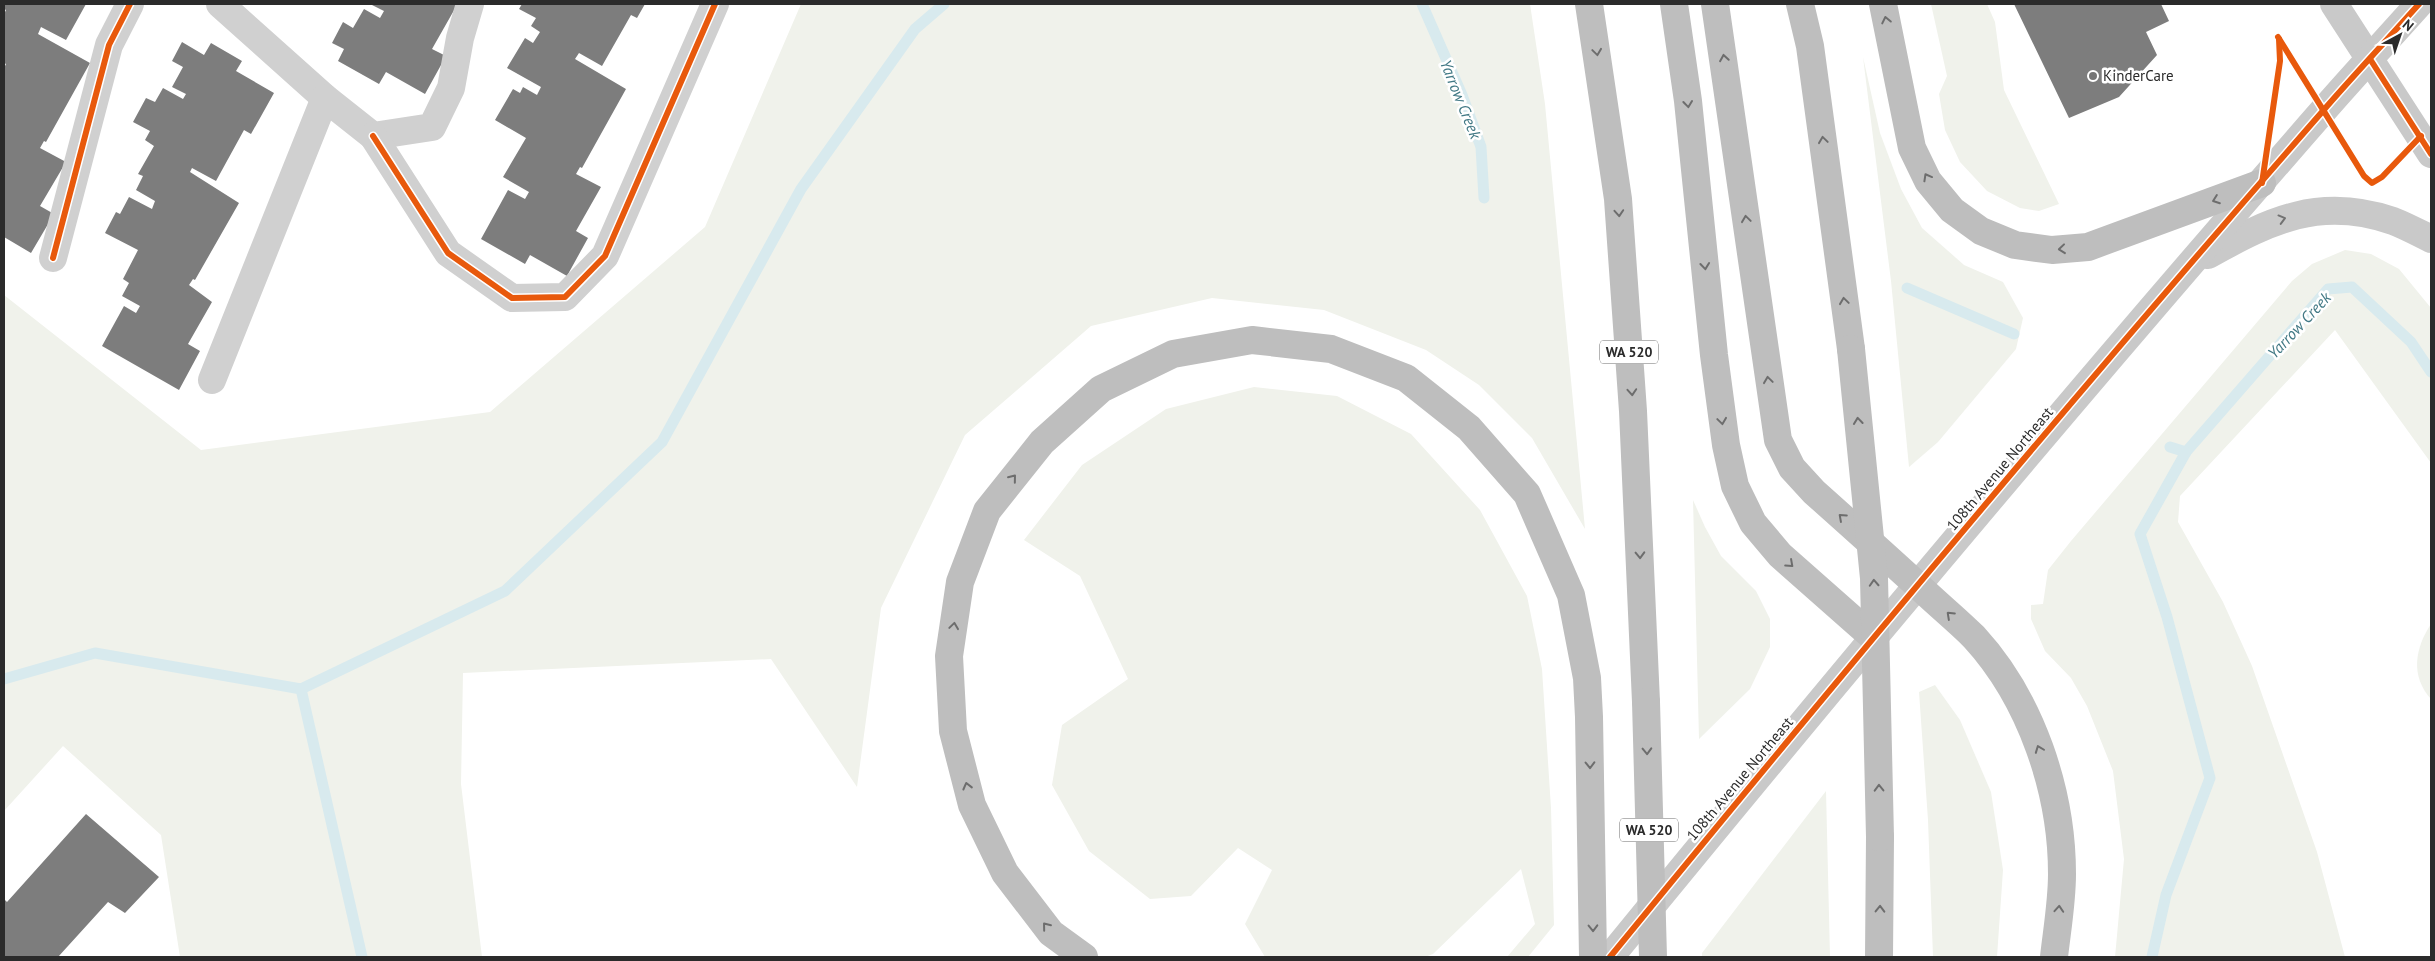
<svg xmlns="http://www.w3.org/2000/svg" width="2435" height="961" font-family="'PT Sans',sans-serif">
  <rect width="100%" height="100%" fill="#fff"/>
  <!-- green -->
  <g fill="#f0f2eb">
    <path d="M801 4H1530L1545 104 1585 529 1532 438 1479 385 1426 350 1324 310 1212 298 1091 326 965 435 881 608 857 787 771 659 463 673 461 784 482 957H180L161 835 63 746 4 811V295L201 450 490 412 705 227Z"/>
    <path d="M1931 4H1987L1995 22 2004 90 2059 204 2039 211 2020 208 1987 191 1960 162 1945 130 1939 94 1947 76Z"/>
    <path d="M1863 57 1880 133 1901 189 1922 228 1964 265 2003 282 2023 318 2016 349 1938 442 1909 467 1891 281Z"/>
    <path d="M2345 250 2371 254 2399 269 2431 308V463L2335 330 2180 496 2178 522 2223 602 2252 666 2317 852 2345 957H2115L2124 859 2113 771 2087 706 2071 678 2045 651 2031 619V605L2043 604 2048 570 2071 541 2292 281 2312 264Z"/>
    <path d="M1254 387 1337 396 1411 434 1480 510 1527 596 1542 669 1551 808 1554 925 1528 957H1507L1535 924 1521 869 1433 954 1425 957H1265L1245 924 1272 870 1238 848 1191 896 1150 899 1089 851 1052 785 1062 725 1128 679 1080 576 1024 540 1082 465 1166 409Z"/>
    <path d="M1693 500 1705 527 1721 556 1756 591 1770 619V647L1750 689 1699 739Z"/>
    <path d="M2431 624V699C2410 676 2415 648 2431 624Z"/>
    <path d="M1935 685 1960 720 1991 792 2003 870 1997 957H1933L1928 820 1919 692Z"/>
    <path d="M1826 791 1830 957H1702V953Z"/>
  </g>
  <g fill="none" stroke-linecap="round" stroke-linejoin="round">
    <!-- stream -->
    <g stroke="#d8eaee" stroke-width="11">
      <path d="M1422 4 1462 95 1481 147 1484 198"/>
      <path d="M1907 288 2014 334"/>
      <path d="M2170 447 2186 452 2328 289 2352 287 2411 342 2431 372"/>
      <path d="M4 679 95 653 301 689"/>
      <path d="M362 957 301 689 505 591 662 442 801 189 915 29 944 4"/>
      <path d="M2152 957 2166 895 2210 778 2167 617 2140 534 2186 452"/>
    </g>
  </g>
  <!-- building -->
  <g fill="#7d7d7d">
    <path d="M4 4H86L66 40 41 27 38 34 90 63 46 142 44 141 40 148 66 162 40 206 54 214 31 253 4 237V68L6 64 4 63V14L6 10 4 9Z"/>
    <path d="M370 4 457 5 432 49 446 56 425 94 386 72 379 84 338 61 344 49 332 43 343 22 353 28 364 9 380 18 384 11Z"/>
    <path d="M522 4H645L637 18 631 15 602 66 579 53 575 59 626 89 582 168 580 167 576 174 601 187 576 231 588 238 567 276 530 255 525 264 481 239 508 190 525 199 529 192 503 177 526 138 495 120 513 89 520 93 523 87 537 95 541 87 507 68 525 38 533 43 540 32 531 26 536 18 519 9Z"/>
    <path d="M2014 4H2161L2169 21 2146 32 2157 55 2119 97 2069 118Z"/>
    <path d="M182 42 204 55 211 43 242 61 236 71 274 93 251 134 244 130 216 181 192 168 190 172 239 203 195 280 193 279 189 285 212 302 188 344 200 351 179 390 102 346 124 306 136 313 140 306 122 296 129 283 123 279 138 250 105 233 116 212 120 214 129 197 152 209 155 201 136 190 143 176 138 174 154 146 145 140 150 131 133 122 146 98 155 102 163 88 183 99 186 94 172 87 183 67 172 61Z"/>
    <path d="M86 814 159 877 125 913 108 902 58 957H4V899L7 902Z"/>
  </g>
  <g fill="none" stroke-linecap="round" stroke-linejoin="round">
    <!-- street -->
    <g stroke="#d0d0d0" stroke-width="28">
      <path d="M220 4 325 98 373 136 432 127 451 88 460 38 470 4"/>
      <path d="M373 136 448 253 512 298 565 297 605 256 715 4"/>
      <path d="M53 258 109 45 130 4"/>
      <path d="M212 380 325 98"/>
    </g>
    <!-- secondary -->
    <g stroke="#c9c9c9" stroke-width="28">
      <path d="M2334 4 2431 154"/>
      <path d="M2208 255C2271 220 2320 196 2393 221 2406 226 2419 233 2431 239"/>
      <path d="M1610 957C1843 672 2080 389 2322 112 2354 75 2387 40 2419 4"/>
    </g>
    <!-- highway -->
    <g stroke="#bebebe" stroke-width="28">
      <path d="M1589 4 1618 199 1633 411 1646 702"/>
      <path d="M1674 4 1688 101 1714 355 1726 445 1735 486 1753 523 1780 555 1874 638"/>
      <path d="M1715 4 1778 440 1792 468 1814 492C1851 525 1889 559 1926 593 1942 608 1959 622 1974 637 2031 699 2062 791 2062 874 2062 902 2057 930 2054 957"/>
      <path d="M1800 4 1810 46 1851 349"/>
      <path d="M1883 4 1912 148 1928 181 1952 210 1981 231 2015 245 2052 250 2088 247 2262 183"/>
      <path d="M1084 957 1051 933 1005 873 972 805 953 731 949 656 960 582 987 511 1042 442 1101 389 1173 354 1252 340 1331 349 1406 378 1469 428 1527 494 1571 595 1587 678 1589 717 1593 957"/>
      <path d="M1879 957 1880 837"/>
    </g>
    <!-- highway-bridge -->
    <g stroke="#bebebe" stroke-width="28">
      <path d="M1851 349 1874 578 1880 837"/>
      <path d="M1646 702 1653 957"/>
    </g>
    <defs>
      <g id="cycleway">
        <path d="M2278 37 2364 176 2372 183 2382 177 2421 136"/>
        <path d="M2370 59 2431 154"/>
        <path d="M373 136 448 253 512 298 565 297 605 256 715 4"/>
        <path d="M2262 183 2280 61 2279 39"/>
        <path d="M53 258 109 45 130 4"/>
        <path d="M1610 957C1843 672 2080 389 2322 112 2354 75 2387 40 2419 4"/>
      </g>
    </defs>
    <!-- cycleway casing -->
    <use href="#cycleway" stroke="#fff" stroke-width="9"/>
    <!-- cycleway -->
    <use href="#cycleway" stroke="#e8590c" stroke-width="6"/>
  </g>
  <!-- one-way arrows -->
  <defs><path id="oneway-chevron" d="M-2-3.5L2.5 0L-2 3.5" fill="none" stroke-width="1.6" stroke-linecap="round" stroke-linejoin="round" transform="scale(1.25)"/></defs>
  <g stroke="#6d6d6d">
    <use href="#oneway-chevron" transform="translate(1886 20) rotate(-102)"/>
    <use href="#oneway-chevron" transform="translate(1597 52) rotate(82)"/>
    <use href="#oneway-chevron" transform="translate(1724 58) rotate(-99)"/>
    <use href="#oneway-chevron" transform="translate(1688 104) rotate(83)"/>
    <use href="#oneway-chevron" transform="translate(1823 140) rotate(-98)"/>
    <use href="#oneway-chevron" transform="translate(1927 177) rotate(-119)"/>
    <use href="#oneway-chevron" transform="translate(2216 200) rotate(160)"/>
    <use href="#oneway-chevron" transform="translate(1619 213) rotate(86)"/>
    <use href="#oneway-chevron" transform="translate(1746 219) rotate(-98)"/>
    <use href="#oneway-chevron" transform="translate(2062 249) rotate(174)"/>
    <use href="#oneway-chevron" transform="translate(1705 266) rotate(84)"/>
    <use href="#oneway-chevron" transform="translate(1844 301) rotate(-98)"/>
    <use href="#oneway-chevron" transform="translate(1768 380) rotate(-98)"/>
    <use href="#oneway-chevron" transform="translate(1632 392) rotate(86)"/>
    <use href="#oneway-chevron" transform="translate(1722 421) rotate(82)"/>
    <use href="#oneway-chevron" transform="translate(1858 421) rotate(-96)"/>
    <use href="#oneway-chevron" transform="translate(1013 478) rotate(-51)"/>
    <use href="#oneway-chevron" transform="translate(1842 517) rotate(-138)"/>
    <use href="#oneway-chevron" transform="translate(1640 555) rotate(88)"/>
    <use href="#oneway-chevron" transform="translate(1790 564) rotate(42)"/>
    <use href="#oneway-chevron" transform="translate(1874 583) rotate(-93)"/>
    <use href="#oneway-chevron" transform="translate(1950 615) rotate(-137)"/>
    <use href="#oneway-chevron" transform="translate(954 626) rotate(-82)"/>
    <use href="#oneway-chevron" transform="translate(2039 749) rotate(-111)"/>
    <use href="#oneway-chevron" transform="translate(1647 751) rotate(88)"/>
    <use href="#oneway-chevron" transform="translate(1590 765) rotate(89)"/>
    <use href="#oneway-chevron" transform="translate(967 786) rotate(-104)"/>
    <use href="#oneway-chevron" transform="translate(1879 788) rotate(-91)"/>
    <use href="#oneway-chevron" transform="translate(1880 909) rotate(-89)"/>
    <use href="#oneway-chevron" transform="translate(2059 909) rotate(-86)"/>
    <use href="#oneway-chevron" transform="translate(1046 926) rotate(-129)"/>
    <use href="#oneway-chevron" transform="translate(1593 928) rotate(89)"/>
  </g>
  <use stroke="#727272" href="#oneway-chevron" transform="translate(2282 219) rotate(-15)"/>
  <!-- markers -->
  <circle fill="#757575" stroke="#fff" stroke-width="2" cx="2093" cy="76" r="5"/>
  <g text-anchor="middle" stroke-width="5" stroke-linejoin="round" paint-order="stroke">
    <!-- shield labels -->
    <g fill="#fff" stroke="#6b6b6b" stroke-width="1">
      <rect x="1600" y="340.5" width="58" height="23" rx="4"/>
      <rect x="1620" y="818.5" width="58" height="23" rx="4"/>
    </g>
    <g font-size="14" font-weight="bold" fill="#2b2b2b">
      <text x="1629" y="357">WA 520</text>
      <text x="1649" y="835">WA 520</text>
    </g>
    <!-- poi labels -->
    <g font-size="15" fill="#2b2b2b" stroke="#fff" text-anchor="start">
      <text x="2103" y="81">KinderCare</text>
    </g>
    <!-- street labels -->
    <g font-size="15" fill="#2b2b2b" stroke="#fff">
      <text transform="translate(2000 469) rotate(-50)" y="5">108th Avenue Northeast</text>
      <text transform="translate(1740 779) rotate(-50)" y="5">108th Avenue Northeast</text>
    </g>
    <!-- water labels -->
    <g font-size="16" font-style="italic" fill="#427985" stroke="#fff">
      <text transform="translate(1461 99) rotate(68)" y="6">Yarrow Creek</text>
      <text transform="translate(2299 325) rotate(-47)" y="6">Yarrow Creek</text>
    </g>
  </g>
  <!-- border -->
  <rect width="2435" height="961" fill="none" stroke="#2b2b2b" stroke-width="10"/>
  <!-- north arrow -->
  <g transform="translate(2400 35) rotate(40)" stroke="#ffffff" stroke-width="4" paint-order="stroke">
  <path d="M0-4L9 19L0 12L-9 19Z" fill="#2b2b2b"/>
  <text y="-8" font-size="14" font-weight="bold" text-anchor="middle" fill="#2b2b2b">N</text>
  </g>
</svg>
